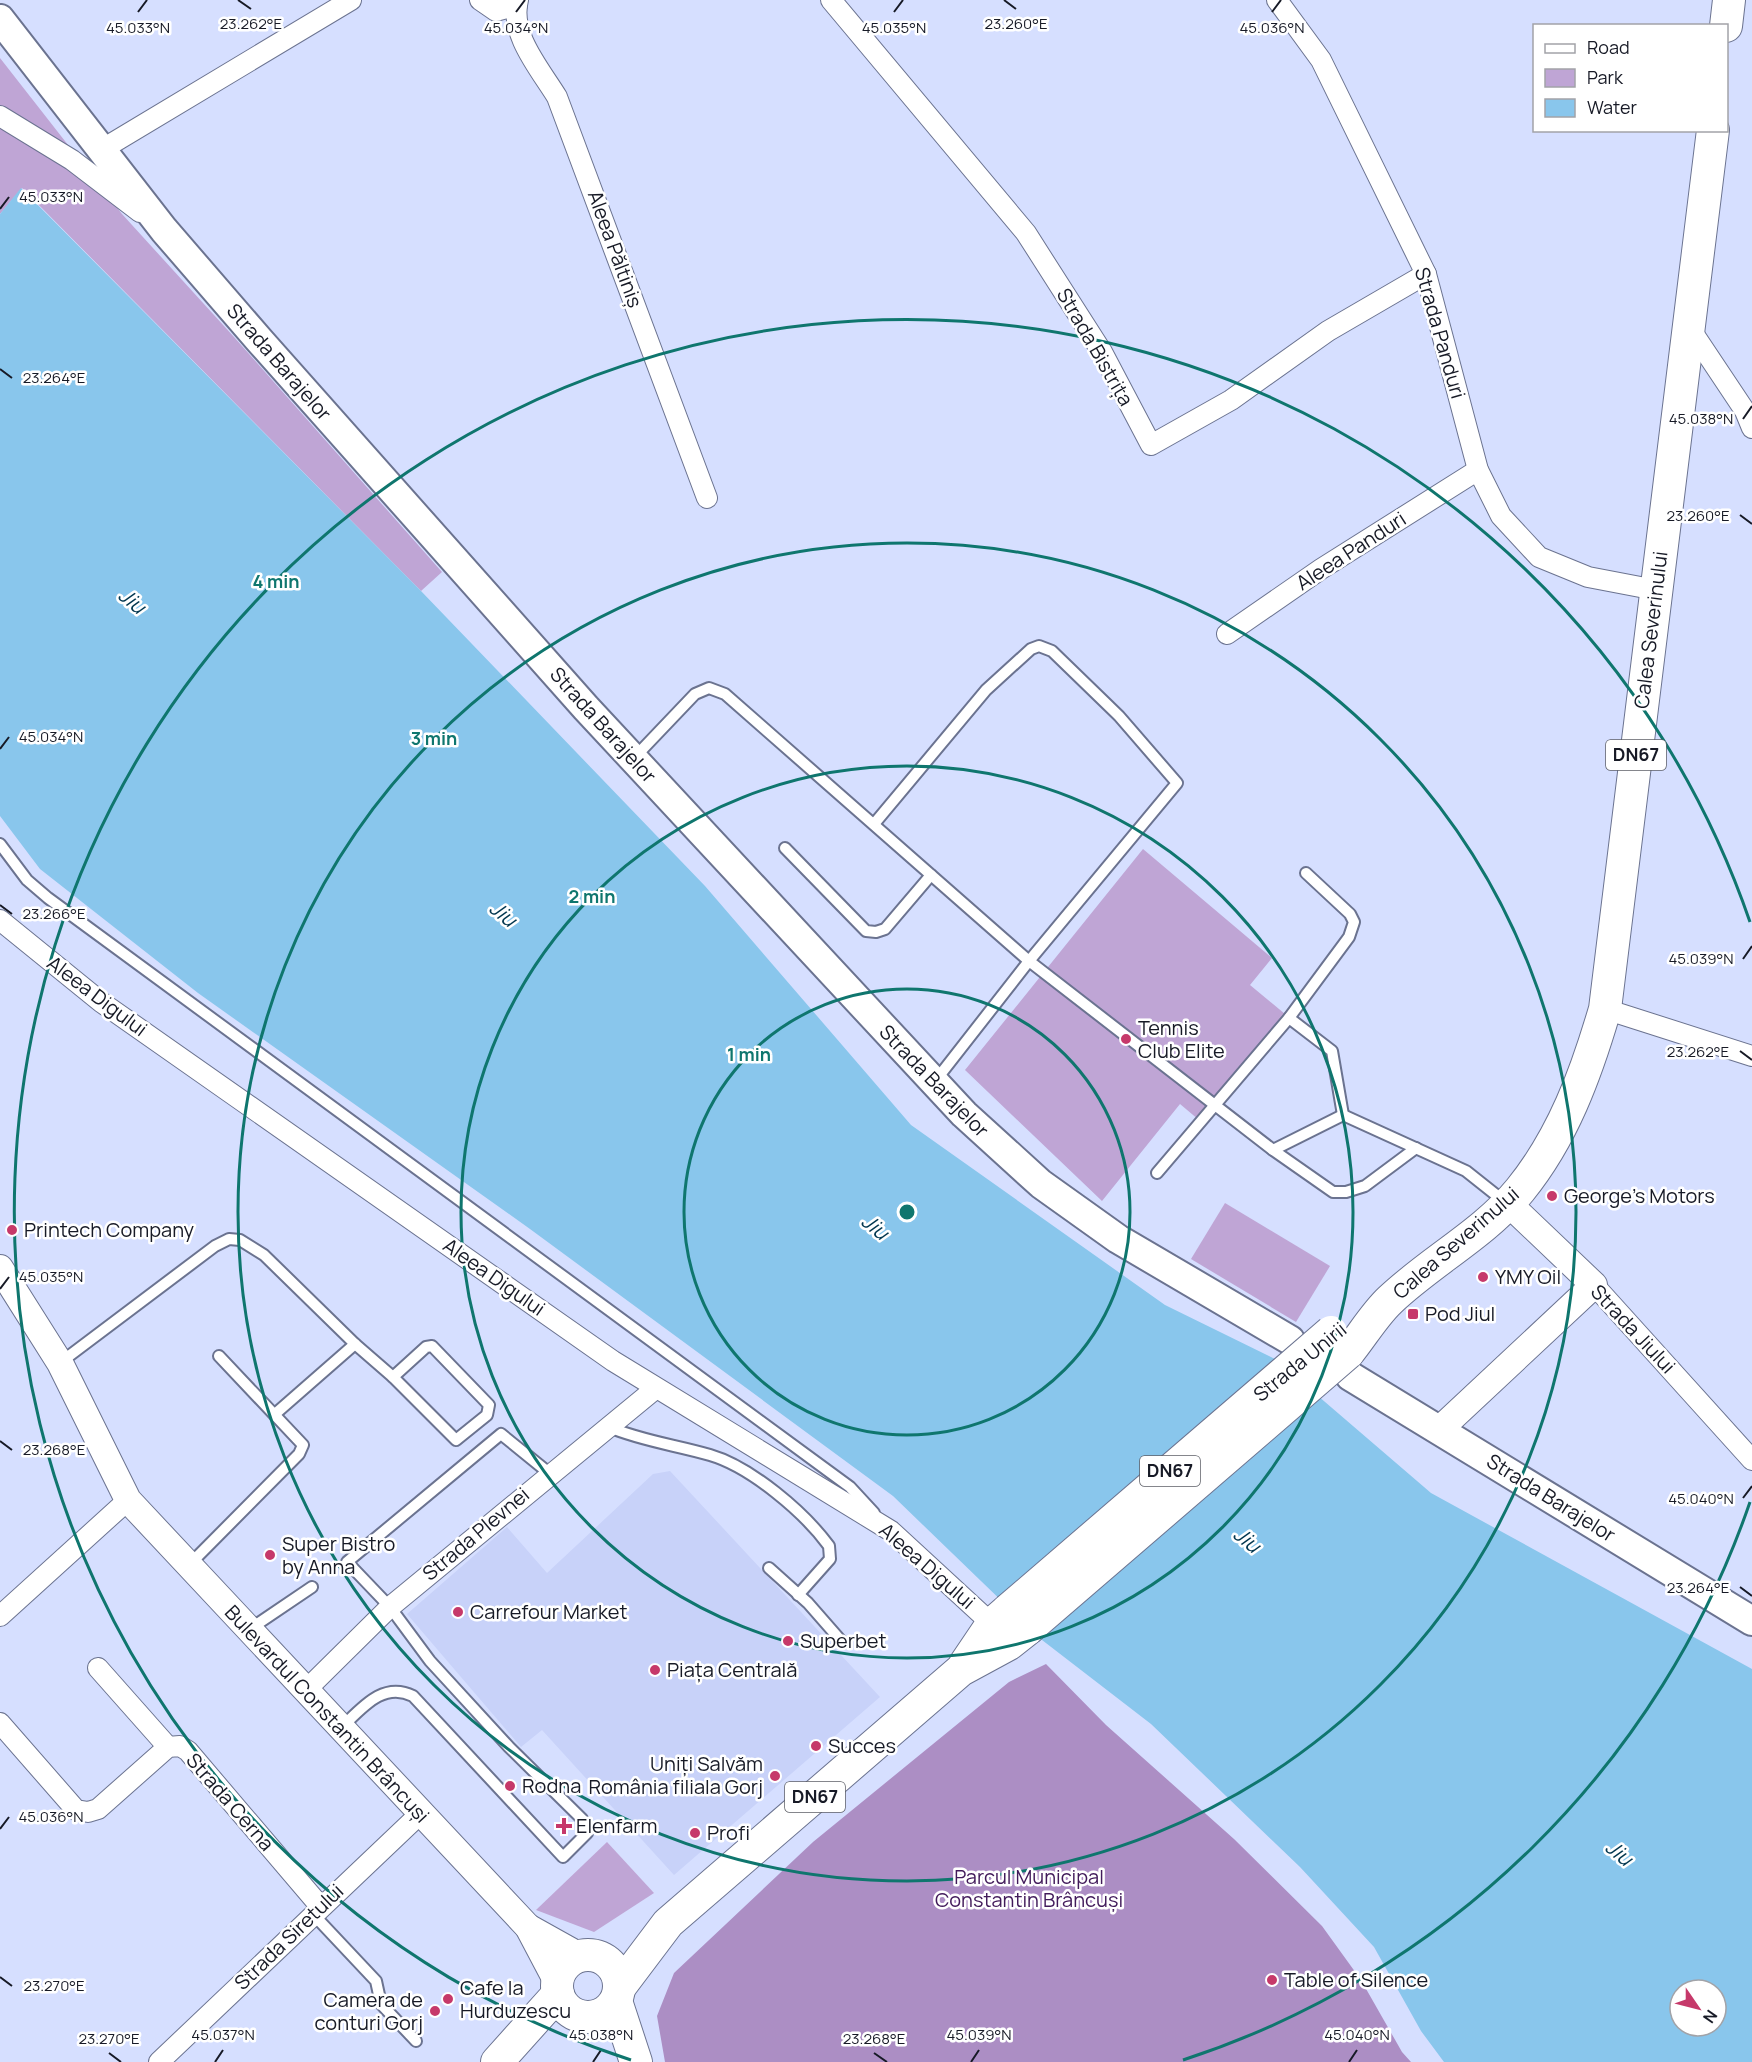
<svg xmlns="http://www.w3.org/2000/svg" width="1752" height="2062" font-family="Manrope,sans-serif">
  <rect width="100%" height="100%" fill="#d6dfff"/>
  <!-- built -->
  <path fill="#c8d2f9" d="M670 1471 880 1697 674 1875 542 1730 521 1747 407 1614 507 1527 547 1573 653 1474Z"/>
  <!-- green -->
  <g fill="#bfa5d5">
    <path d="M0 58 122 214 234 337 442 572 421 591 22 188 0 214Z"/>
    <path d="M1143 849 1272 958 1250 985 1285 1014 1199 1120 1180 1104 1102 1201 965 1070Z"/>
    <path d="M1225 1203 1330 1266 1296 1322 1191 1259Z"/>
    <path d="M607 1842 654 1893 594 1932 536 1910Z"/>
  </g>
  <!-- forest -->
  <path fill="#ac8ec4" d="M1046 1664 1106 1725 1234 1839 1322 1926 1361 1980 1402 2052 1411 2062H665L657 2016 674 1973 813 1842 1009 1682Z"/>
  <!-- water -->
  <path fill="#89c6ec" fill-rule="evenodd" d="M21 188 421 591 705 886 911 1125 1165 1305 1275 1359 1431 1493 1752 1669V2062H1444L1421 2031 1374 1947 1300 1867 1151 1724 1042 1640 893 1496 530 1229 198 993 40 869 0 816V214ZM1680 1990H1716V2026H1680Z"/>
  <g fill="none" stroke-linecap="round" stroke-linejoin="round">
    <defs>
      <g id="service">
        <path d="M634 758 695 694 709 688 725 694 1029 961 1273 1150 1333 1192H1346L1365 1186 1416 1148"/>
        <path d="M874 824 986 690 1031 649 1039 646 1052 651 1119 716 1177 783 1029 961 936 1080"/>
        <path d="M0 844 27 880 48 898 850 1487 874 1513"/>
        <path d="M785 848 866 931 876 932 885 929 931 875"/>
        <path d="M1289 1018 1332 1051 1343 1115"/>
        <path d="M1273 1150 1343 1115 1466 1171 1505 1202"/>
        <path d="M1157 1173 1289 1018 1349 937 1354 922 1350 914 1306 873"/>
        <path d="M432 1346 489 1405 487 1415 456 1440 393 1377 426 1347Z"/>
        <path d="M61 1362 215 1246 229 1239 240 1240 264 1255 355 1344 393 1377"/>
        <path d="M275 1414 355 1344"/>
        <path d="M609 1427C642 1441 676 1445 710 1455 751 1467 804 1512 829 1546L830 1559 798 1595"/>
        <path d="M188 1566 299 1454 303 1445 219 1356"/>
        <path d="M769 1568 808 1603 843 1643"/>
        <path d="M250 1629 312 1587"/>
        <path d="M341 1728C362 1708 383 1681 413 1696L563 1857 587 1833 582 1819 509 1747 430 1661 390 1607 347 1562 501 1434 549 1473"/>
        <path d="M312 1913 376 1981 381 2004 416 2041"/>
      </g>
      <g id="minor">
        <path d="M480 0 496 11 517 5"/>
        <path d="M518 0C509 34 540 69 557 97L707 498"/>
        <path d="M831 0 1026 233 1102 352 1151 445 1231 400 1328 331 1426 274"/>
        <path d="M1277 0 1321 60 1426 274 1478 470 1501 516 1539 557 1588 577 1656 590"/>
        <path d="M0 116 72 160 140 212"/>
        <path d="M101 150 351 0"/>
        <path d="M1689 327 1745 411 1752 428"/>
        <path d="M1227 634 1321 569 1478 470"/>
        <path d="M0 920 101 1002 613 1361 891 1531 992 1624"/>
        <path d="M1605 1009 1752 1056"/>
        <path d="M1594 1285 1752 1460"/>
        <path d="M0 1616 128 1500"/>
        <path d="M98 1668 168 1747"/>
        <path d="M306 1690 390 1607 655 1389"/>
        <path d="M0 1723 76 1810 88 1812 98 1809 168 1747 180 1746 188 1751 320 1906"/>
        <path d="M159 2062 421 1813"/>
      </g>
      <g id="tertiary">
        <path d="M0 1268 60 1363 128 1500 528 1927 557 1982"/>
        <path d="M1440 1429 1594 1285 1508 1203"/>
        <path d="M528 1927 580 1956"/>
      </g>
      <g id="secondary">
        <path d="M0 19 164 230 260 341 586 708 964 1114 1041 1184 1118 1239 1290 1340"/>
        <path d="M1350 1376 1752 1621"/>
      </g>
      <g id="primary">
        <path d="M1726 26 1729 0"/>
        <path d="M1348 1353C1362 1336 1374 1315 1390 1300 1431 1261 1484 1234 1520 1190 1563 1137 1586 1074 1605 1009L1713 130"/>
        <path d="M965 1664 992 1624 1008 1610"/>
        <circle cx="588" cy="1986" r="31"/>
        <path d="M619 1988 668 1923 961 1670 1009 1644 1028 1629"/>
        <path d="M616 2001 636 2062"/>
        <path d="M497 2062 558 1994"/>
      </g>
    </defs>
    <!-- service casing -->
    <use href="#service" stroke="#6b7390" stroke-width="14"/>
    <!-- minor casing -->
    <use href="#minor" stroke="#6b7390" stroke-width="22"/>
    <!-- tertiary casing -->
    <use href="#tertiary" stroke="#6b7390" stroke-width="28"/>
    <!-- secondary casing -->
    <use href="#secondary" stroke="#6b7390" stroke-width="32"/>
    <!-- primary casing -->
    <use href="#primary" stroke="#6b7390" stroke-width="34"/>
    <!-- service -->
    <use href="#service" stroke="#fff" stroke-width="10"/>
    <!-- minor -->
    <use href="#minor" stroke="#fff" stroke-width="20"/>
    <!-- tertiary -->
    <use href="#tertiary" stroke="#fff" stroke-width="26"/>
    <!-- secondary -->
    <use href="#secondary" stroke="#fff" stroke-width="28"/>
    <!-- primary -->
    <use href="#primary" stroke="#fff" stroke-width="32"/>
    <defs>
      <g id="primary-bridge">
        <path d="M1008 1610 1331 1332"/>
        <path d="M1028 1629 1348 1353"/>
      </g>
    </defs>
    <!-- primary-bridge casing -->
    <use href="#primary-bridge" stroke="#6b7390" stroke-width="34" stroke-linecap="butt"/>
    <!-- primary-bridge -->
    <use href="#primary-bridge" stroke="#fff" stroke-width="32"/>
  </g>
  <!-- ticks -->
  <path fill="none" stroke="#171a26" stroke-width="2" d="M238 0 251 9M1004 0 1016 9M138 12 147 0M516 12 525 0M894 12 903 0M1272 12 1281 0M0 209 9 197M0 369 12 378M1743 419 1752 406M1740 515 1752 524M0 749 9 737M0 905 12 914M1743 959 1752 946M1740 1051 1752 1060M0 1289 9 1277M0 1441 12 1450M1743 1498 1752 1486M1740 1587 1752 1596M0 1829 9 1817M0 1977 12 1986M109 2053 121 2062M874 2053 887 2062M215 2062 223 2050M593 2062 601 2050M971 2062 979 2050M1349 2062 1357 2050"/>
  <!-- distance rings -->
  <g fill="none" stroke="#0f766e" stroke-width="3">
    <circle cx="907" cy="1212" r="223"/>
    <circle cx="907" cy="1212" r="446"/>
    <circle cx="907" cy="1212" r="669"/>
    <path d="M1750 1502A892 892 0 0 1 1183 2060M631 2060A892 892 0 1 1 1750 922"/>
  </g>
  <!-- markers -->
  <g fill="#c6396a" stroke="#fff" stroke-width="2">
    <circle cx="1126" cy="1039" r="6"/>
    <circle cx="1552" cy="1196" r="6"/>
    <circle cx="12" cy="1230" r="6"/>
    <circle cx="1483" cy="1277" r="6"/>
    <rect x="1407" y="1308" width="12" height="12" rx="3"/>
    <circle cx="270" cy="1555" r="6"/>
    <circle cx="458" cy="1612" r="6"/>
    <circle cx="788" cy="1641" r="6"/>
    <circle cx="655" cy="1670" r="6"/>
    <circle cx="816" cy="1746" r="6"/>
    <circle cx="775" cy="1776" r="6"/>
    <circle cx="510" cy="1786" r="6"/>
    <path d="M561 1817h6v6h6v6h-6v6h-6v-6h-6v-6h6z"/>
    <circle cx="695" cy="1833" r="6"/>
    <circle cx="1272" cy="1980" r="6"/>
    <circle cx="448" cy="1999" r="6"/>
    <circle cx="435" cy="2011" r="6"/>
  </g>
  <g text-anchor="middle" stroke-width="5" stroke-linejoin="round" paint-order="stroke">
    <!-- shield labels -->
    <g fill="#fff" stroke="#5d5f67" stroke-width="1.5">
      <rect x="1606" y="740" width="60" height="30" rx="4.5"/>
      <rect x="1140" y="1456" width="60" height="30" rx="4.5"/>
      <rect x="785" y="1782" width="60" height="30" rx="4.5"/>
    </g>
    <g font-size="18" font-weight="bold" fill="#171a26">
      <text x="1636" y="761">DN67</text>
      <text x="1170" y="1477">DN67</text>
      <text x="815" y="1803">DN67</text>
    </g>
    <!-- street labels -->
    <g font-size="20" fill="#171a26" stroke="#fff">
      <text transform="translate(615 249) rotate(70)" y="7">Aleea Păltiniș</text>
      <text transform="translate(1440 333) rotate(74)" y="7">Strada Panduri</text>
      <text transform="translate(1095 347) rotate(60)" y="7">Strada Bistrița</text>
      <text transform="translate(279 362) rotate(49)" y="7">Strada Barajelor</text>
      <text transform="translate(1351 551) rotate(-33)" y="7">Aleea Panduri</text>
      <text transform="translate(1651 630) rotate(-83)" y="7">Calea Severinului</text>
      <text transform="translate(603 725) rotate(48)" y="7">Strada Barajelor</text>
      <text transform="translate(97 996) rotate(37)" y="7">Aleea Digului</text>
      <text transform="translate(934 1081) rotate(46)" y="7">Strada Barajelor</text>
      <text transform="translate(1456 1243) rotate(-41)" y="7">Calea Severinului</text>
      <text transform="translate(494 1277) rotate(35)" y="7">Aleea Digului</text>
      <text transform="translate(1633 1329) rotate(47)" y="7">Strada Jiului</text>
      <text transform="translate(1300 1362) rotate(-39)" y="7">Strada Unirii</text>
      <text transform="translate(1551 1498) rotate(32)" y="7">Strada Barajelor</text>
      <text transform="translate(476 1534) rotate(-40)" y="7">Strada Plevnei</text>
      <text transform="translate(927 1566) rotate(41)" y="7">Aleea Digului</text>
      <text transform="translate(327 1714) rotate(47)" y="7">Bulevardul Constantin Brâncuși</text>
      <text transform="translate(230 1802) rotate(49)" y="7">Strada Cerna</text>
      <text transform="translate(289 1937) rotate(-44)" y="7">Strada Siretului</text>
    </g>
    <!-- poi labels -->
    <g font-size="20" fill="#171a26" stroke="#fff" text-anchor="start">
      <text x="1138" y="1035">Tennis<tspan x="1138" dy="23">Club Elite</tspan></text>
      <text x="1564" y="1203">George's Motors</text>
      <text x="24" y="1237">Printech Company</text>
      <text x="1495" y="1284">YMY Oil</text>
      <text x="1425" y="1321">Pod Jiul</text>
      <text x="282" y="1551">Super Bistro<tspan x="282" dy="23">by Anna</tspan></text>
      <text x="470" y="1619">Carrefour Market</text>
      <text x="800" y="1648">Superbet</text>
      <text x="667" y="1677">Piața Centrală</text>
      <text x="828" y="1753">Succes</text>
      <text x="763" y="1771" text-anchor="end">Uniți Salvăm<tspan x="763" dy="23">România filiala Gorj</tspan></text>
      <text x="522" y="1793">Rodna</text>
      <text x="576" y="1833">Elenfarm</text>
      <text x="707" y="1840">Profi</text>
      <text x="1284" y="1987">Table of Silence</text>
      <text x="460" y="1995">Cafe la<tspan x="460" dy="23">Hurduzescu</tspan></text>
      <text x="423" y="2007" text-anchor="end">Camera de<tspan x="423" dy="23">conturi Gorj</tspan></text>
    </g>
    <!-- park labels -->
    <g font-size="20" fill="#411a5a" stroke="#fff">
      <text x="1029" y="1884">Parcul Municipal<tspan x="1029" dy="23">Constantin Brâncuși</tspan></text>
    </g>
    <!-- water labels -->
    <g font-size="21" font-style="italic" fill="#01364f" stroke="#fff">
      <text transform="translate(132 601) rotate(40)" y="7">Jiu</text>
      <text transform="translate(503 914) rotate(40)" y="7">Jiu</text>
      <text transform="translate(875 1227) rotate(40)" y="7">Jiu</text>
      <text transform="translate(1247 1540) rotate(40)" y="7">Jiu</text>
      <text transform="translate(1619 1853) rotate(40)" y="7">Jiu</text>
    </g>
  </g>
  <g font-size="15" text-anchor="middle" fill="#171a26" stroke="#fff" stroke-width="5" stroke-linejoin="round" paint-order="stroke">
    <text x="251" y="29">23.262°E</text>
    <text x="1016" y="29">23.260°E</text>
    <text x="138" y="33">45.033°N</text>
    <text x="516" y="33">45.034°N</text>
    <text x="894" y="33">45.035°N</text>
    <text x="1272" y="33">45.036°N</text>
    <text x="51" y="202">45.033°N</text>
    <text x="54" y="383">23.264°E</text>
    <text x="1701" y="424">45.038°N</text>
    <text x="1698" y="521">23.260°E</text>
    <text x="51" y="742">45.034°N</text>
    <text x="54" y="919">23.266°E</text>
    <text x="1701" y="964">45.039°N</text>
    <text x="1698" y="1057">23.262°E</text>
    <text x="51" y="1282">45.035°N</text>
    <text x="54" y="1455">23.268°E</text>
    <text x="1701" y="1504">45.040°N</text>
    <text x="1698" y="1593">23.264°E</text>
    <text x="51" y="1822">45.036°N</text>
    <text x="54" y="1991">23.270°E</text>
    <text x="223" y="2040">45.037°N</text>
    <text x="601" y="2040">45.038°N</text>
    <text x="979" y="2040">45.039°N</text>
    <text x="1357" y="2040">45.040°N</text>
    <text x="109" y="2044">23.270°E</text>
    <text x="874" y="2044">23.268°E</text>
  </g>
  <circle cx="907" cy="1212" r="9" fill="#0f766e" stroke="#fff" stroke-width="3"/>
  <g font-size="18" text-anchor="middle" font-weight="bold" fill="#0f766e" stroke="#fff" stroke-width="5" stroke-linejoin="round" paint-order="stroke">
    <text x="276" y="588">4 min</text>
    <text x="434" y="745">3 min</text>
    <text x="592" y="903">2 min</text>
    <text x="749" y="1061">1 min</text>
  </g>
  <!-- legend -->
  <rect x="1533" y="24" width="195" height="108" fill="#ffffff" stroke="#a2a3a8" stroke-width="1.5"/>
  <rect x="1545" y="44" width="30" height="9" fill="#ffffff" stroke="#a2a3a8" stroke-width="1.5"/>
  <text x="1587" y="54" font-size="18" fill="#171a26">Road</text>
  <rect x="1545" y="69" width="30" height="18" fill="#bfa5d5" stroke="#a2a3a8" stroke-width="1.5"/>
  <text x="1587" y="84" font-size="18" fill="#171a26">Park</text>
  <rect x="1545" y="99" width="30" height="18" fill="#89c6ec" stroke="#a2a3a8" stroke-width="1.5"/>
  <text x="1587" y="114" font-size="18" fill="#171a26">Water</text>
  <!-- north arrow -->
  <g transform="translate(1698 2008) rotate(125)"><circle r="28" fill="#ffffff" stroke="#a2a3a8" stroke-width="1.5"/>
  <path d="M0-4.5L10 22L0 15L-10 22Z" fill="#c6396a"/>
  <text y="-9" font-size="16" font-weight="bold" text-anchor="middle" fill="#171a26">N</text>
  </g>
</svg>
